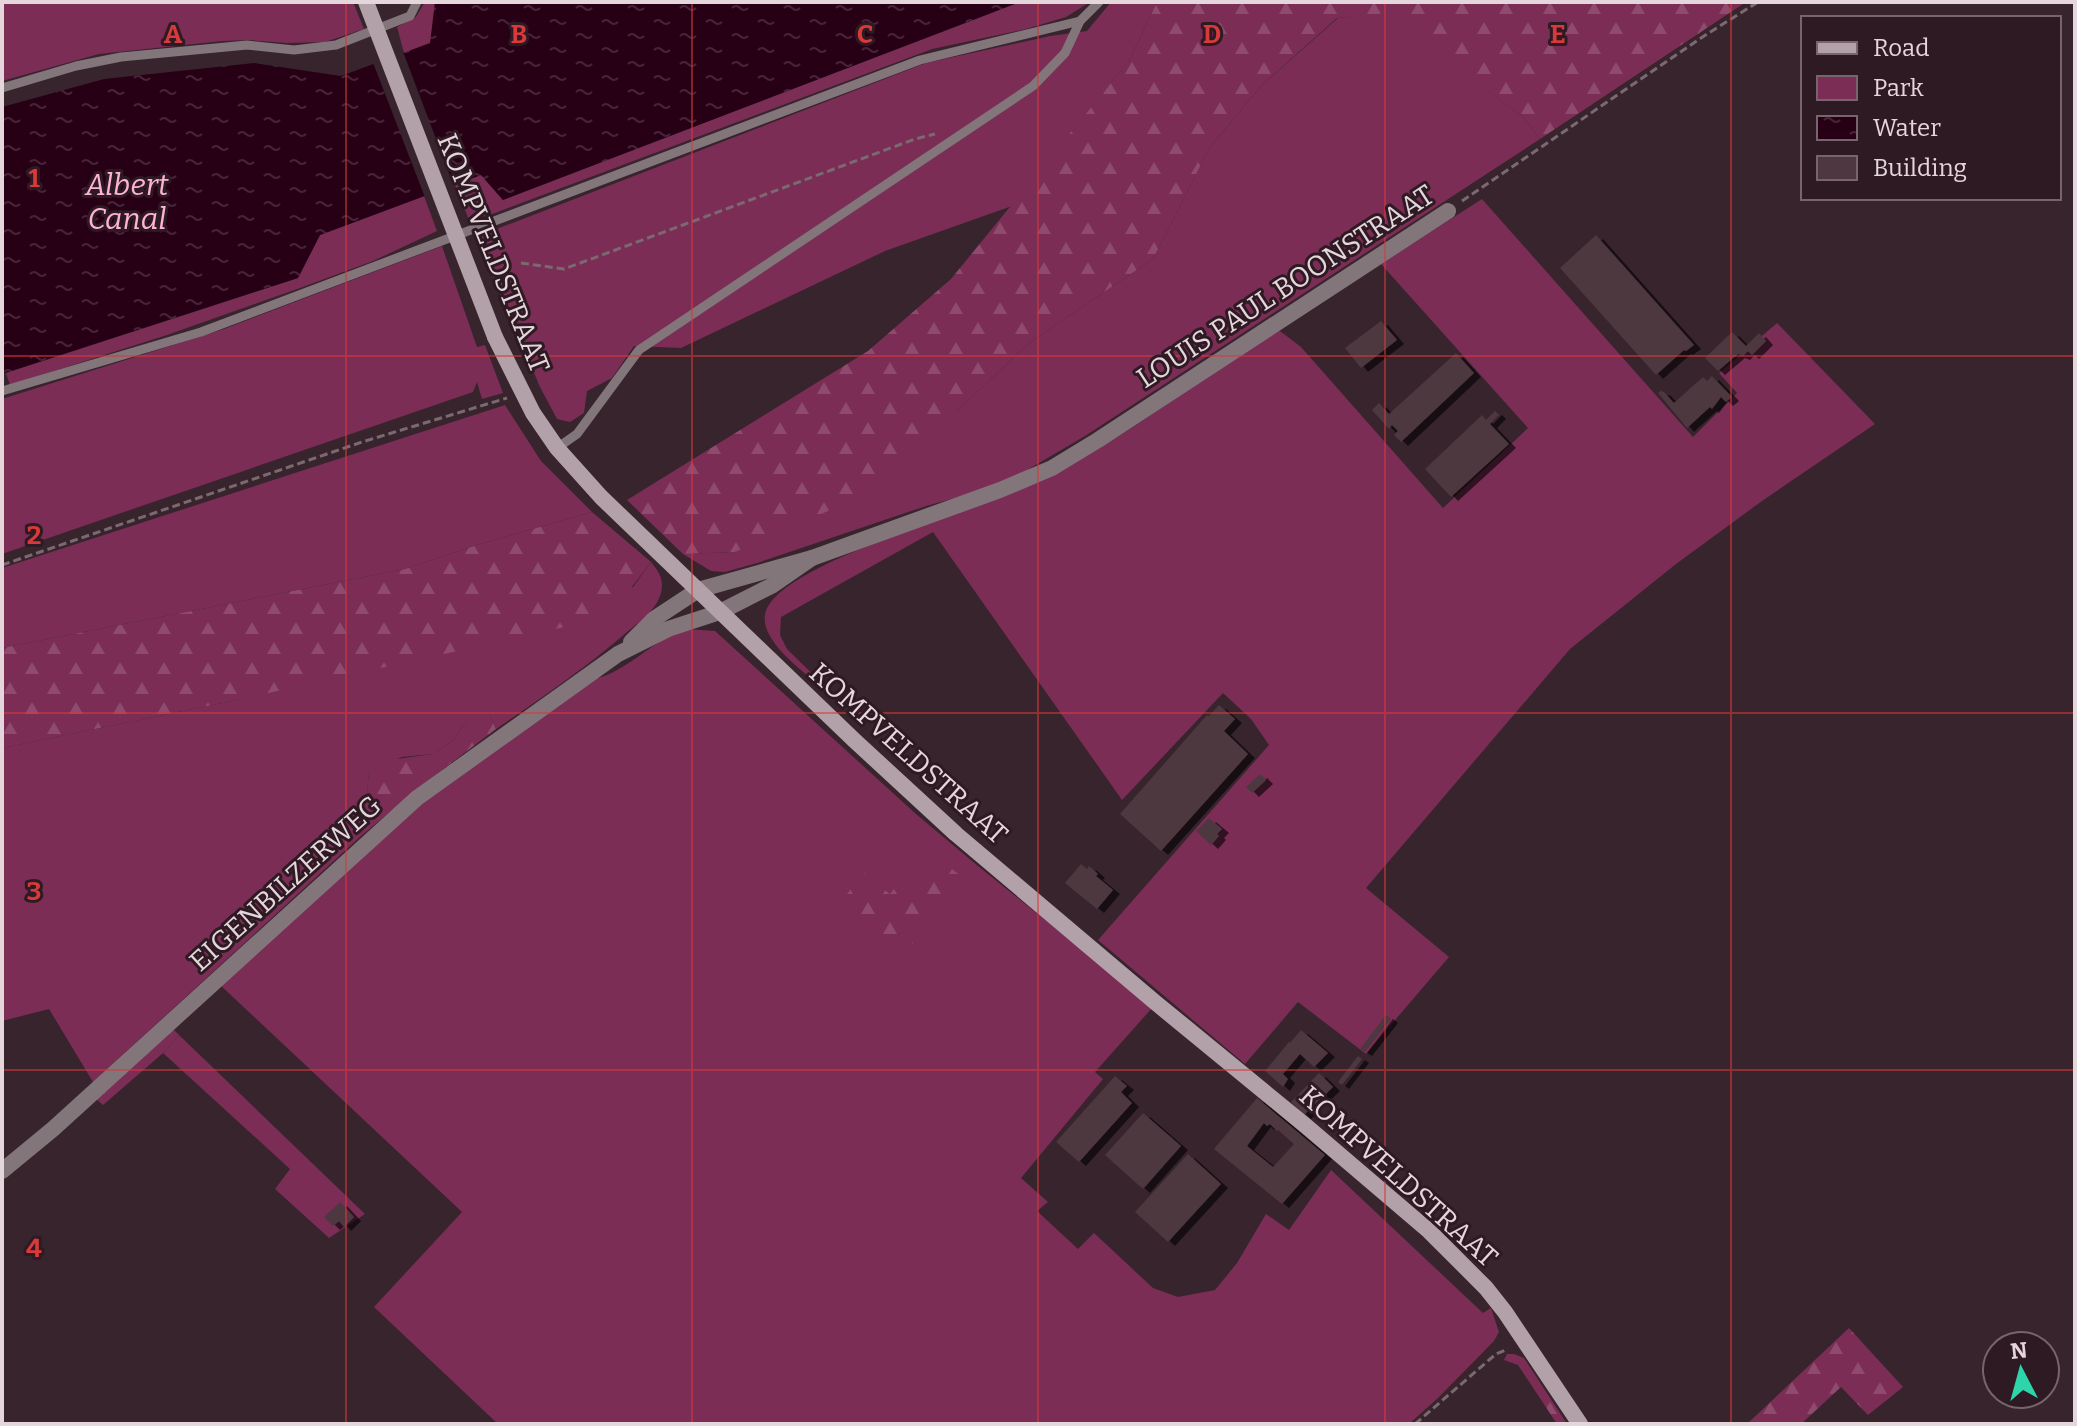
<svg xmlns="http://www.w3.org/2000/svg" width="2077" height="1426" font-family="Bitter,serif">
  <defs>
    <pattern id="forest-firs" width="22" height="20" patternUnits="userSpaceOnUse" patternTransform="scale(2)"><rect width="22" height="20" fill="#7b2d56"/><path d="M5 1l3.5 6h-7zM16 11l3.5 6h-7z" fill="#8e4b6e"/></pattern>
    <pattern id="water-ripples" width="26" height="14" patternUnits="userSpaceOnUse" patternTransform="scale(2)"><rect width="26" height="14" fill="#280016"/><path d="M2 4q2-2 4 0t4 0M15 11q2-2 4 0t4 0" fill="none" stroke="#472437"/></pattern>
    <filter id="shadow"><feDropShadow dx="7" dy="4" stdDeviation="0" flood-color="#0009"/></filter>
  </defs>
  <rect width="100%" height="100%" fill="#38242d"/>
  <!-- green -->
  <g fill="#7b2d56" fill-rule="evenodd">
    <path d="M2 2H353L364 29 325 42 287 43 249 40 222 41 99 54 2 81Z"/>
    <path d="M425 2H435L431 43 404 53 397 27 416 17Z"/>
    <path d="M1020 2H1090L1066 17 1026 29 932 49 495 213 469 220 455 185 481 175 503 200Z"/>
    <path d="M1111 2H1157L1129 61 1012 206 885 251 681 348 634 346 612 378 587 391 584 413 570 422 557 419 540 387 476 237 926 63 1050 36 1087 31Z"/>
    <path d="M1387 12 1525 119 1540 139 1085 436 1015 477 989 489 926 506 757 563 725 572 711 571 683 554 735 552 958 410 1029 343 1153 259 1210 147 1262 85 1338 18Z"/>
    <path d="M424 196 437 231 373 261 300 288 167 335 10 385 6 373 298 278 320 235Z"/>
    <path d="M1482 199 1693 437 1737 393 1719 373 1777 323 1875 424 1762 501 1676 564 1570 649 1366 888 1449 957 1366 1054 1298 1002 1245 1064 1098 940 1269 745 1251 719 1223 693 1122 800 933 532 781 617 780 635 787 649 838 699C817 682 760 645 765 615 770 582 861 549 890 537 926 523 962 509 998 496 1015 489 1033 484 1049 476 1126 437 1196 383 1267 333L1280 331 1301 347 1443 508 1528 428 1381 264Z"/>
    <path d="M442 246 477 347 485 345 503 393 482 399 477 382 473 392 2 554V399L224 329Z"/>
    <path d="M505 405 541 461 592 512 477 545 405 569 2 648V568Z"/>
    <path d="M651 562C660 573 665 581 660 596 655 611 639 622 627 632 586 668 541 698 496 729L489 714 465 722 454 740 433 754 402 757 369 771 365 816 361 836 93 1082 49 1009 2 1021V748L237 700 633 587Z"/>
    <path d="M686 629 715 631 916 814 978 866 1153 1007 1095 1072 1103 1079 1021 1178 1048 1202 1037 1211 1078 1249 1094 1233 1153 1288 1178 1297 1215 1290 1237 1263 1266 1214 1289 1230 1331 1170 1483 1313 1491 1308 1499 1332 1494 1341 1438 1398 1409 1424H498L374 1307 462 1212 218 983 422 802 589 680C619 676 642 651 668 637 674 634 680 632 686 629ZM864 874 890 894 915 888 900 933 889 946Z"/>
    <path d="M179 1035 365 1214 329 1238 275 1189 290 1169 163 1053Z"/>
  </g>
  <!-- forest -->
  <g fill="url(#forest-firs)">
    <path d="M1157 2H1746L1540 139 1525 119 1387 13 1337 18 1262 85 1210 147 1153 259 1029 343 958 410 837 507 735 552 683 554 627 500 868 351 951 279 1129 61Z"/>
    <path d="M592 512 651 562 621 601 603 616 578 624 237 700 2 748V648L405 569 477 545Z"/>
    <path d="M489 714 496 729 421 786 361 836 365 816 369 771 374 762 433 754 454 740 465 722 473 715Z"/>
    <path d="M939 859 966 880 913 944 900 933 889 947 838 905 864 873 890 894 903 878 915 888Z"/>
    <path d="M170 1026 179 1035 163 1053 103 1105 95 1098Z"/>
    <path d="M1849 1328 1903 1387 1868 1415 1841 1387 1801 1424H1747Z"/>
    <path d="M1507 1354H1514L1524 1358 1567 1424H1557L1518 1365 1504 1360Z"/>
  </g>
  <!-- water -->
  <path fill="url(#water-ripples)" d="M435 2H1020L503 200 481 175 320 235 298 278 2 374V107L104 79 254 63 341 76 430 43Z"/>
  <!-- pier -->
  <path fill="#38242d" d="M402 49 455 189 426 200 372 60Z"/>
  <!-- building -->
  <g fill="#4e3741" fill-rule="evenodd" filter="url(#shadow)">
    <path d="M1596 235 1694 345 1686 351 1684 350 1656 375 1560 268Z"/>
    <path d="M1381 321 1397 340 1361 368 1345 348Z"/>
    <path d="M1732 332 1746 346 1759 333 1766 341 1752 355 1748 351 1743 356 1738 354 1718 371 1705 358Z"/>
    <path d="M1456 353 1474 373 1401 442 1394 435 1398 431 1392 425 1389 429 1372 410 1379 403 1389 414Z"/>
    <path d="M1712 376 1732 397 1726 402 1721 397 1712 409 1710 407 1687 428 1658 393 1661 391 1664 392 1674 403 1703 377 1707 381Z"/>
    <path d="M1495 411 1499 415 1490 424 1509 444 1451 497 1425 469 1482 415 1486 420Z"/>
    <path d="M1219 705 1235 719 1224 731 1248 754 1161 851 1120 814 1207 715 1209 716Z"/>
    <path d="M1260 774 1266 780 1252 793 1246 787Z"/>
    <path d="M1209 818 1222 829 1217 834 1219 836 1211 845 1196 831Z"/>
    <path d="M1081 864 1087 869 1089 866 1098 874 1096 876 1113 890 1097 909 1065 883Z"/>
    <path d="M1386 1015 1391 1019 1365 1052 1360 1049Z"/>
    <path d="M1301 1030 1328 1053 1314 1067 1300 1054 1283 1074 1288 1079 1283 1087 1265 1071 1289 1042 1290 1043Z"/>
    <path d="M1358 1056 1362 1059 1342 1085 1338 1082Z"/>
    <path d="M1319 1073 1333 1087 1304 1115 1291 1102Z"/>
    <path d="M1115 1076 1127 1086 1121 1092 1132 1103 1079 1162 1056 1142Z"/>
    <path d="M1257 1098 1325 1155 1282 1204 1214 1149ZM1264 1123 1267 1126 1270 1124 1277 1131 1278 1130 1294 1144 1273 1167 1247 1146Z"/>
    <path d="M1143 1113 1181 1146 1143 1189 1105 1155Z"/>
    <path d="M1188 1154 1221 1184 1168 1242 1135 1212Z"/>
    <path d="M340 1202 354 1217 344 1227 339 1221 333 1226 324 1217Z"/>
  </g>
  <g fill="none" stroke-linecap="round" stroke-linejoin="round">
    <!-- path -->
    <g stroke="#7b6971" stroke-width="3" stroke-dasharray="8 4" stroke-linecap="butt">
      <path d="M1462 201 1704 36 1758 2"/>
      <path d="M521 263 564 269 915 139 935 134"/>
      <path d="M2 565 362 442 507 398"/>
      <path d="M1415 1424 1496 1354 1508 1349"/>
    </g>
    <!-- lane -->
    <g stroke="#82767b" stroke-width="9">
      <path d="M2 88 76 66 121 57 247 45 294 50 336 45 410 16 417 2"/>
      <path d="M2 391 201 332 920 60 1080 21"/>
      <path d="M557 448 577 434 639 350 1033 86 1065 53 1080 21 1099 2"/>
    </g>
    <!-- street -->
    <g stroke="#82767b" stroke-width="16">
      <path d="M631 642 654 619 698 590 812 558 1000 490 1052 468 1098 440 1448 211"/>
      <path d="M2 1171 53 1129 417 798 618 654 668 629 720 612 773 585 812 558"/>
    </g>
    <!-- secondary -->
    <path stroke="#b3a1a9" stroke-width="16" d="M495 337 533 413 557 448 601 497 854 740 956 834 1156 1003 1306 1126 1429 1231 1486 1288 1505 1312 1580 1424"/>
    <!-- secondary-bridge -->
    <path stroke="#b3a1a9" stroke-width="16" d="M366 2 495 337"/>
  </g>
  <!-- grid -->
  <path fill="none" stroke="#d8393a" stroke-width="2" stroke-opacity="0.55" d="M346 2V1424M692 2V1424M1038 2V1424M1385 2V1424M1731 2V1424M2 356H2075M2 713H2075M2 1070H2075"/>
  <g text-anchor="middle" stroke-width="6" stroke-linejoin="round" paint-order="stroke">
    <!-- street labels -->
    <g font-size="28" fill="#e5d6dc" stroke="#2e1a23">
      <text transform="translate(494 253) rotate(68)" y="10">KOMPVELDSTRAAT</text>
      <text transform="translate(1285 286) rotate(-33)" y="10">LOUIS PAUL BOONSTRAAT</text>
      <text transform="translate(909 753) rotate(42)" y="10">KOMPVELDSTRAAT</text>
      <text transform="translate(285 883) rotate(-42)" y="10">EIGENBILZERWEG</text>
      <text transform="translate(1399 1176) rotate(42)" y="10">KOMPVELDSTRAAT</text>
    </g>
    <!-- water labels -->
    <g font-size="30" font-style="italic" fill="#feb3d5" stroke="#2e1a23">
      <text x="127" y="195">Albert<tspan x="127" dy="34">Canal</tspan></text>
    </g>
  </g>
  <g font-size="26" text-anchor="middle" font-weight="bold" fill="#d8393a" stroke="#2e1a23" stroke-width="6" stroke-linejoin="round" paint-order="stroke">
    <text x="173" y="43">A</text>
    <text x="519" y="43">B</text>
    <text x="865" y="43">C</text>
    <text x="1212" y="43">D</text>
    <text x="1558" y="43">E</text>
    <text x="34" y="187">1</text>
    <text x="34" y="544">2</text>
    <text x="34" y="900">3</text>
    <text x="34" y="1257">4</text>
  </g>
  <!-- border -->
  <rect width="2077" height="1426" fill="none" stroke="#e5d6dc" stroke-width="8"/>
  <!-- legend -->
  <rect x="1801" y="16" width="260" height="184" fill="#2e1a23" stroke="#77656d" stroke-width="2"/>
  <rect x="1817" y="42" width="40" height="12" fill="#b3a1a9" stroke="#77656d" stroke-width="2"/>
  <text x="1873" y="56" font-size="24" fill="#e5d6dc">Road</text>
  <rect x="1817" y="76" width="40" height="24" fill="#7b2d56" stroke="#77656d" stroke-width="2"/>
  <text x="1873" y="96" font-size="24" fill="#e5d6dc">Park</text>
  <rect x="1817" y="116" width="40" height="24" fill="url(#water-ripples)" stroke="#77656d" stroke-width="2"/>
  <text x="1873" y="136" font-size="24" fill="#e5d6dc">Water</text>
  <rect x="1817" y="156" width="40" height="24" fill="#4e3741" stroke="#77656d" stroke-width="2"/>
  <text x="1873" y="176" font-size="24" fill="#e5d6dc">Building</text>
  <!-- north arrow -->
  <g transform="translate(2021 1370) rotate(354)"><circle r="38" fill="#2e1a23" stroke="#77656d" stroke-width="2"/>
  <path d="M0-6L14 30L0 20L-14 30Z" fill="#2ed4aa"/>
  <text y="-12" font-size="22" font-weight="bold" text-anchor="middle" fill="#e5d6dc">N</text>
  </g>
</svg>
